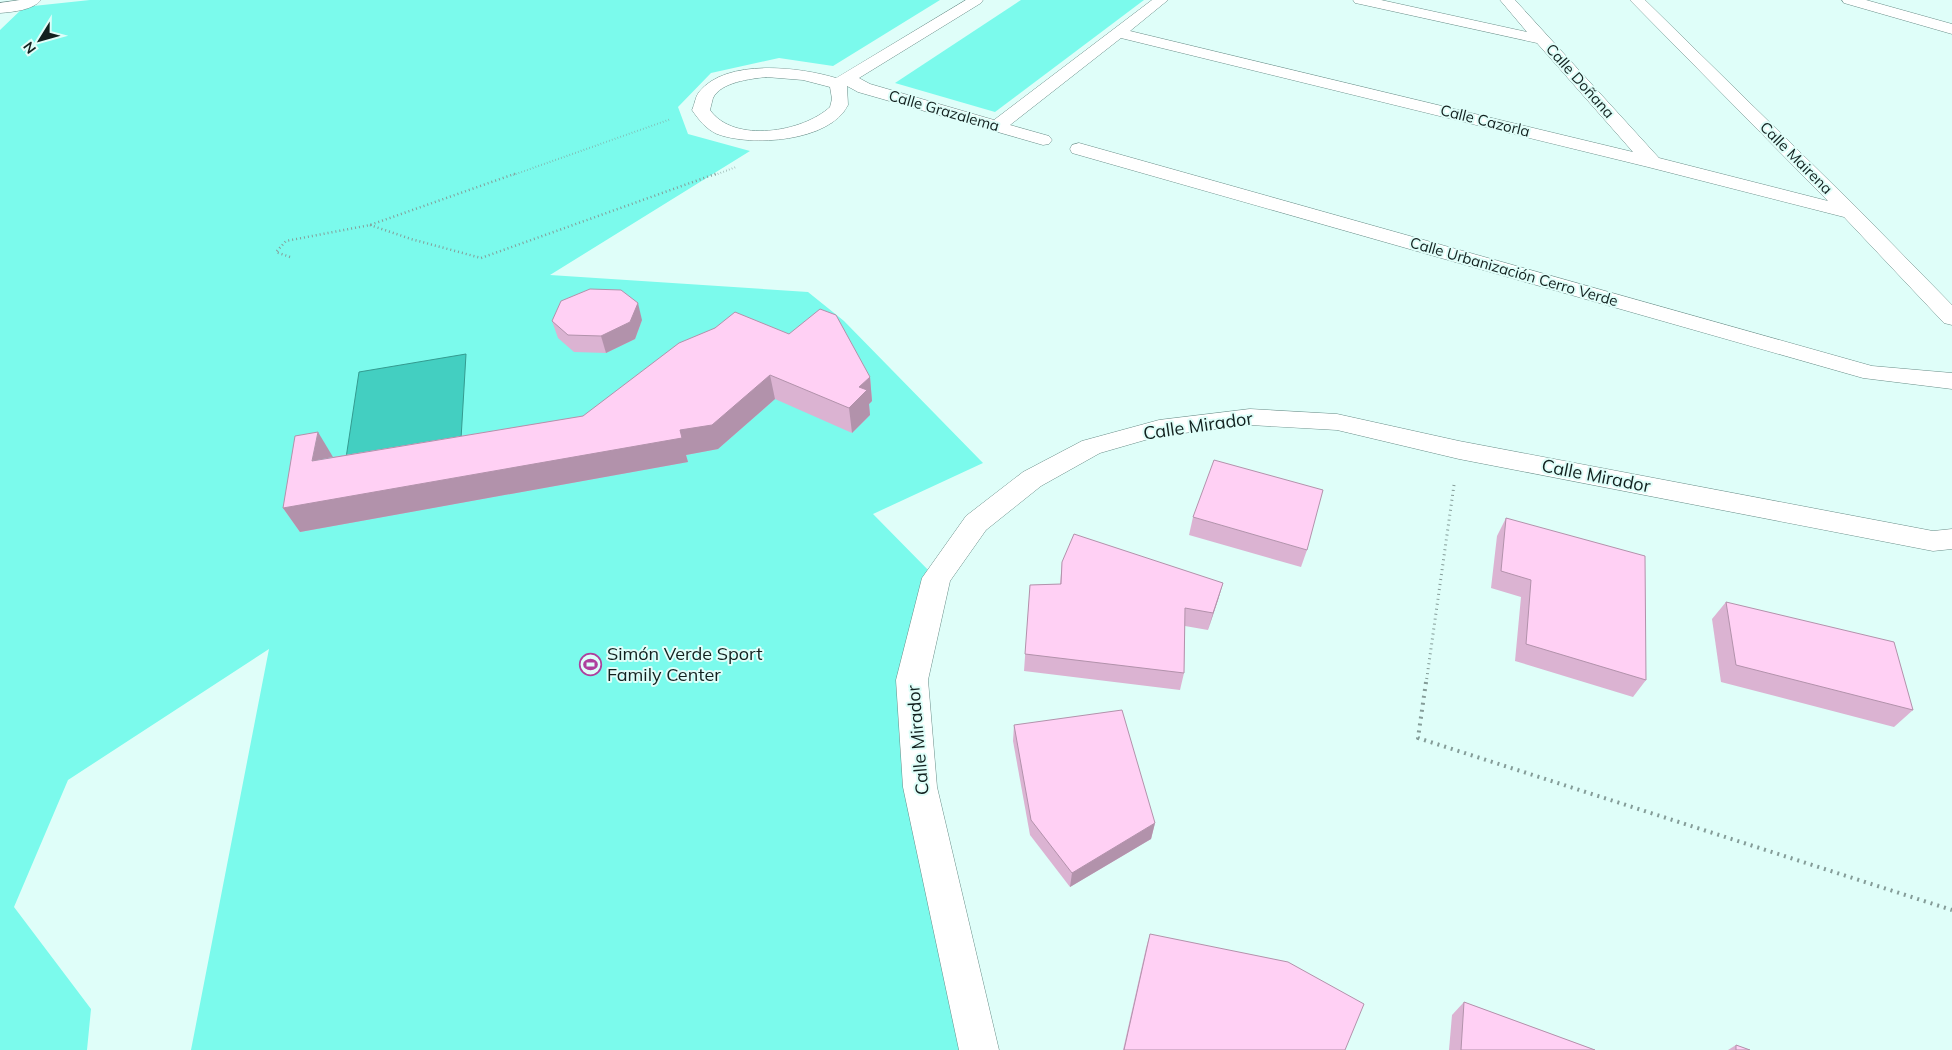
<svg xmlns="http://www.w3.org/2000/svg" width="1952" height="1050" font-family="Mulish,sans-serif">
  <rect width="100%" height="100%" fill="#dffef9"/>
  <!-- green -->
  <g fill="#7bfaec">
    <path d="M90 0H940L833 66 779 58 711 73 678 107 688 134 750 151 550 275 808 292 844 321 983 463 873 514 936 578 912 680 979 1050H191L269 649 68 780 14 907 91 1009 87 1050H0V30L24 7Z"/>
    <path d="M1021 0H1144L995 112 895 83Z"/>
  </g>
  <!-- water -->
  <path fill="#43cfc1" stroke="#349b90" d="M466 354 460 456 343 478 359 372Z"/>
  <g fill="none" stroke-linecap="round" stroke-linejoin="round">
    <defs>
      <g id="street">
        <path d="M20 0H41C33 10 13 12 0 13V3Z"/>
        <path d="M966 0H983L981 3 859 78 870 84 994 120 1152 0H1168L1130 31 1633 152 1537 43 1360 4 1355 3 1353 0H1381L1527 32 1500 0H1515L1659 158 1828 201 1630 0H1645L1858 209 1952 305V325L1944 323 1844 217 1648 167 1121 38 1010 125 1049 136 1052 140 1049 144 1043 145 858 92 847 86 848 105C830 142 751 147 717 134 706 129 699 120 692 110 695 104 695 97 699 92 726 58 800 67 836 78ZM766 77 803 80 830 87 832 99 830 107C803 132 734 144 710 110 711 106 712 102 713 98 721 82 750 79 766 77Z"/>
        <path d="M1842 0H1866L1952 24V34L1844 3Z"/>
        <path d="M1079 143 1872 366 1952 373V389L1863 378 1072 153 1070 149 1072 145Z"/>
        <path d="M1250 409 1337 414 1459 441 1933 531 1952 529V549L1933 551 1459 459 1337 430 1250 425 1159 436 1100 453 1041 486 986 530 950 581 928 680 937 787 999 1050H959L903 787 896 680 922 578 966 516 1023 472 1082 441 1159 420Z"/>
      </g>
    </defs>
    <!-- street casing -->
    <use href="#street" stroke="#6a8e89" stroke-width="1"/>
    <!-- path-far3 -->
    <g stroke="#849c98" stroke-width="2" stroke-dasharray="0.5 2.5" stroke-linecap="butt">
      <path d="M513 175 671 119"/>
      <path d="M715 175 736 167"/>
    </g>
    <!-- path-far2 -->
    <g stroke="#849c98" stroke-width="2.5" stroke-dasharray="1 3" stroke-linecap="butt">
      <path d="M370 225 411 239 481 258 718 173"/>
      <path d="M290 257 276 252 286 241 370 225 517 173"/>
    </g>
    <!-- path-far1 -->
    <path stroke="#849c98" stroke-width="3" stroke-dasharray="1 4" stroke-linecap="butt" d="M1426 684 1454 485"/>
    <!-- path -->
    <path stroke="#849c98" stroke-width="4" stroke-dasharray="2 5" stroke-linecap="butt" d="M1426 682 1418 738 1952 910"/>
    <!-- street -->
    <use href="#street" fill="#fff" fill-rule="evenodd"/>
  </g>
  <!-- wall -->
  <g fill="#dbb3d2">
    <path d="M642 320 635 339 606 353 574 352 558 338 552 321Z"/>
    <path d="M789 334 870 377 872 401 869 404 870 415 852 433 775 399 718 449 686 455 688 462 300 532 283 508 333 457 583 416Z"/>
    <path d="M1193 517 1307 550 1301 567 1189 535Z"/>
    <path d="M1506 518 1646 680 1633 697 1515 661 1521 597 1491 588 1497 536Z"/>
    <path d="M1062 562 1223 583 1218 600 1208 630 1185 626 1184 673 1180 690 1024 671 1030 585 1060 584Z"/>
    <path d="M1726 602 1913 710 1894 727 1721 682 1712 619Z"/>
    <path d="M1014 725 1155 823 1151 839 1070 887 1030 835 1013 741Z"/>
    <path d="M1150 934 1345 1050H1123L1146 948Z"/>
    <path d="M1464 1002 1595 1050H1449L1452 1015Z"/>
    <path d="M1736 1045 1750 1050H1728Z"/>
  </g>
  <!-- shaded-wall -->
  <g fill="#b292ab">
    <path d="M638 303 642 320 635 339 606 353 601 336Z"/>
    <path d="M770 375 775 399 718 449 686 455 688 462 300 532 283 508 680 430Z"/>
    <path d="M870 377 872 401 869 404 870 415 852 433 849 408 859 387Z"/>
    <path d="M318 432 333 457 312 461Z"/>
    <path d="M1223 583 1218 600 1208 630 1213 613Z"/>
    <path d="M1155 823 1151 839 1070 887 1072 873Z"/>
  </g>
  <!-- building -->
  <g fill="#ffd0f4" stroke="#b292ab">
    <path d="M590 289 621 290 638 303 630 322 601 336 568 335 552 321 561 301Z"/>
    <path d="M820 309 836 315 870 377 859 387 867 390 849 408 770 375 712 425 680 430 682 438 283 508 295 436 318 432 312 461 583 416 679 343 715 328 735 312 789 334Z"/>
    <path d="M1214 460 1323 490 1307 550 1193 517Z"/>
    <path d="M1506 518 1645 556 1646 680 1526 644 1531 580 1501 571Z"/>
    <path d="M1074 534 1223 583 1213 613 1185 608 1184 673 1025 654 1030 585 1061 584 1062 562Z"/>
    <path d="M1726 602 1894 642 1913 710 1736 665Z"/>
    <path d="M1122 710 1155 823 1072 873 1031 820 1014 725Z"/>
    <path d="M1150 934 1288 962 1364 1004 1345 1050H1124Z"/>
    <path d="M1464 1002 1595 1050H1461Z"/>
    <path d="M1736 1045 1750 1050H1736Z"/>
  </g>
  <!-- icons -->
  <defs>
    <symbol id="stadium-ring" viewBox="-11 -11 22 22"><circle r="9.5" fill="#dffef9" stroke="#ae3f9d" stroke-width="1.5"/><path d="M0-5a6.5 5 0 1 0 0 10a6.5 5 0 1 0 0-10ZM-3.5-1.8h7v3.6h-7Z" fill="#ae3f9d"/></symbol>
  </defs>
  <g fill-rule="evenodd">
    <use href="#stadium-ring" x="578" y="652" width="25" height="25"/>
  </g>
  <g text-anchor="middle" stroke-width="4" stroke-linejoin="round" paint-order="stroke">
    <!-- far-street labels -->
    <g font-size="15" fill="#12211f" stroke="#dffef9">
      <text transform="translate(1580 81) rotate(48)" y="5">Calle Doñana</text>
      <text transform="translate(944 111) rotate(16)" y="5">Calle Grazalema</text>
      <text transform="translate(1485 121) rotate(14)" y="5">Calle Cazorla</text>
      <text transform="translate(1796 158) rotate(45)" y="5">Calle Mairena</text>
      <text transform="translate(1514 272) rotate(16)" y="5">Calle Urbanización Cerro Verde</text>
    </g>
    <!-- street labels -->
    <g font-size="18" fill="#12211f" stroke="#dffef9">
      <text transform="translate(1198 426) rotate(-8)" y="6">Calle Mirador</text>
      <text transform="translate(1596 476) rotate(11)" y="6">Calle Mirador</text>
      <text transform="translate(918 740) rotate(-95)" y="6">Calle Mirador</text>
    </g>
    <!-- poi labels -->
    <g font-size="18" fill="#12211f" stroke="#dffef9" text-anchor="start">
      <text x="607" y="660">Simón Verde Sport<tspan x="607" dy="21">Family Center</tspan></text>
    </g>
  </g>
  <!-- north arrow -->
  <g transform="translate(40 40) rotate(233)" stroke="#dffef9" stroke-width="4" paint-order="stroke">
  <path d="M0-4L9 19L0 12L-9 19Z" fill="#12211f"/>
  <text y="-8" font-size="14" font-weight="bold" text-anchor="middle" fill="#12211f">N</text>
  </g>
</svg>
